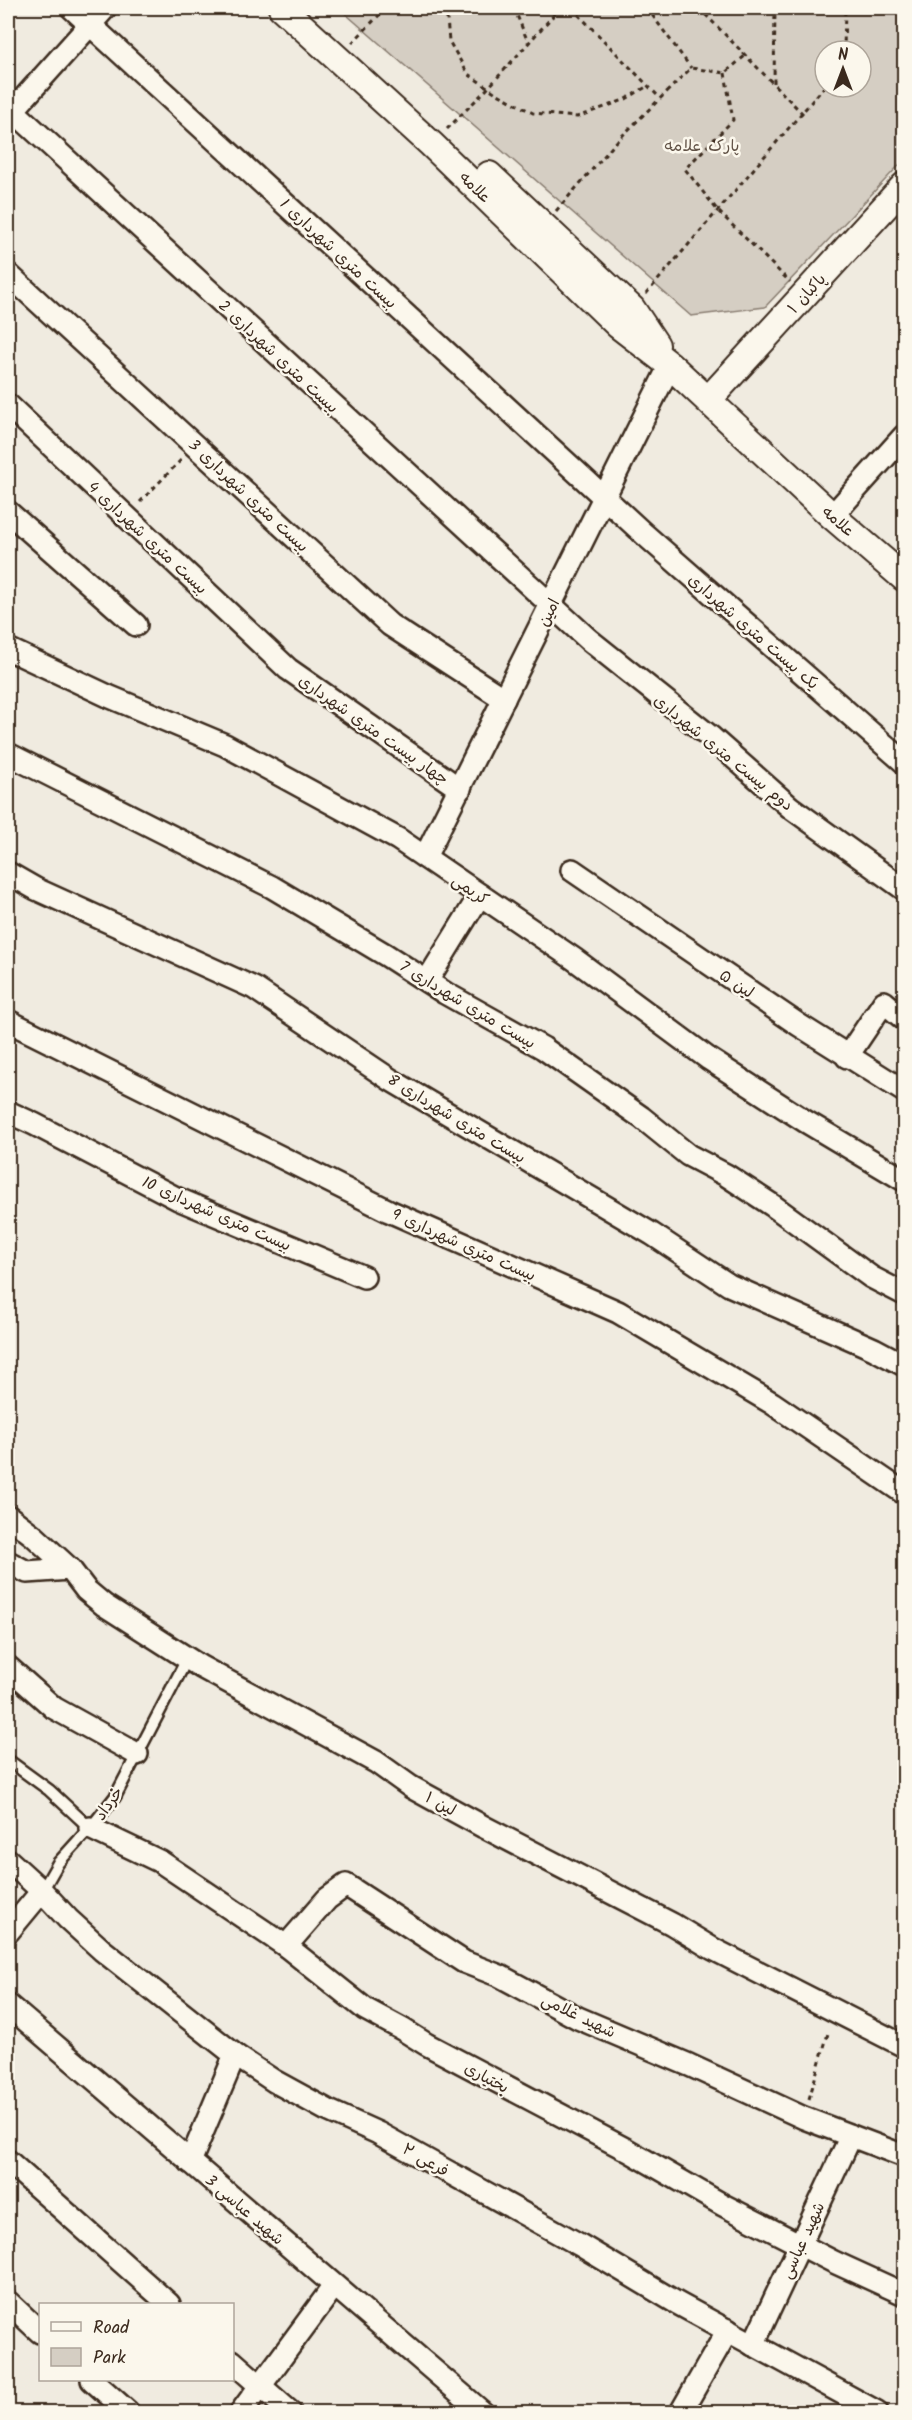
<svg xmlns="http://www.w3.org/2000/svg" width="912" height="2420" font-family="Kalam,'Playpen Sans Arabic',sans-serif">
  <rect width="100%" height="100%" fill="#f0ebe0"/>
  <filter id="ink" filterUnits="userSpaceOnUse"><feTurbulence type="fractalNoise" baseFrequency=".0167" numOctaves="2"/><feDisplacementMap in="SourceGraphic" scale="12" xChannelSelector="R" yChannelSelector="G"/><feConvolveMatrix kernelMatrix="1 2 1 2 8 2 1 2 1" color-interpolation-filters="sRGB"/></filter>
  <g filter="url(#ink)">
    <!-- park -->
    <path fill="#d5cec3" stroke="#887c70" stroke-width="1.5" fill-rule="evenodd" d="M339 8H904V160L765 307 691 316ZM825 51H861V87H825Z"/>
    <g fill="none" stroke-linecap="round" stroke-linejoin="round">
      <defs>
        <g id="service">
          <path d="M8 1760 49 1790 90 1828"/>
          <path d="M42 1891 58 1863 96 1821 115 1797 187 1659"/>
        </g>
        <g id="minor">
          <path d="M72 8 644 534 904 762"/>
          <path d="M8 106 588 639 712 738 790 807 904 889"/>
          <path d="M8 116 105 8"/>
          <path d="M8 274 390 625 504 699"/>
          <path d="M8 405 288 669 460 789"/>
          <path d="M8 512 136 625"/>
          <path d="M832 516 904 436"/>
          <path d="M8 649 108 696 225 745 398 839 574 959 709 1059 805 1121 904 1180"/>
          <path d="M8 754 272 887 386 955 445 993 543 1048 641 1117 688 1155 726 1175 772 1205 871 1277 904 1294"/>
          <path d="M425 857 670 365"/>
          <path d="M572 870 799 1025 904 1091"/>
          <path d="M8 873 36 889 254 988 391 1080 652 1234 729 1285 874 1349 904 1365"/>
          <path d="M427 981 480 895"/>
          <path d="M8 1021 389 1211 618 1312 772 1403 904 1493"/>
          <path d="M847 1057 884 1002 904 1019"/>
          <path d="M8 1112 34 1124 178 1199 364 1277"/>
          <path d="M8 1516 34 1536 70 1569 86 1590 104 1605 201 1667 376 1762 411 1787 484 1827 672 1924 713 1949 904 2046"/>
          <path d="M8 1562 27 1572 70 1569"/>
          <path d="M8 1667 54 1708 137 1754"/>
          <path d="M90 1828 161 1862 286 1946 365 2009 402 2029 426 2044 629 2151 723 2205 834 2262 904 2294"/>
          <path d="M8 1860 42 1891 68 1919 102 1950 235 2055 274 2081 327 2110 378 2133 580 2245 677 2303 877 2412"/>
          <path d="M8 1932 42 1891"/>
          <path d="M286 1946 327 1899 346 1885 464 1962 500 1976 578 2018 689 2065 804 2118 904 2156"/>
          <path d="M8 2005 482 2412"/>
          <path d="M8 2161 169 2304"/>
          <path d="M190 2162 235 2055"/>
          <path d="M8 2302 40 2332"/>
          <path d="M753 2345 851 2136"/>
          <path d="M232 2361 290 2412"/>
          <path d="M92 2380 128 2412"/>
          <path d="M241 2412 334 2286"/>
          <path d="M681 2412 728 2330"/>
        </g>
        <g id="tertiary">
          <path d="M282 8 431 144 618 325 670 365 832 516 904 578"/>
          <path d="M489 175 632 309 656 345"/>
          <path d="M708 400 904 186"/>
        </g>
      </defs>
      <!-- service casing -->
      <use href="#service" stroke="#3b2a1e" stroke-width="15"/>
      <!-- minor casing -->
      <use href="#minor" stroke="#3b2a1e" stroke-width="26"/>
      <!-- tertiary casing -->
      <use href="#tertiary" stroke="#3b2a1e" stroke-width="30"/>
      <!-- path -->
      <g stroke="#3b2a1e" stroke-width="3" stroke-dasharray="4.5 4.5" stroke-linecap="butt">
        <path d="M446 8 449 41 468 74 496 93 533 113 577 117 624 100 648 86"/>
        <path d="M514 8 528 42"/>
        <path d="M572 8 659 97"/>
        <path d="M647 8 691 68"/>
        <path d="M699 8 803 114"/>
        <path d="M352 43 386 8"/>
        <path d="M844 51 845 8"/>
        <path d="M725 73 733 120 685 169 718 211 790 282"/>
        <path d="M774 83 775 8"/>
        <path d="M447 129 488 88 560 8"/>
        <path d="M556 211 618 140 691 68 725 73 746 55"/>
        <path d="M646 294 825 86"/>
        <path d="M140 502 181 460"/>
        <path d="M809 2099 829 2030"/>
      </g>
      <!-- service -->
      <use href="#service" stroke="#fbf7ec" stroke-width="10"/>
      <!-- minor -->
      <use href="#minor" stroke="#fbf7ec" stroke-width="21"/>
      <!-- tertiary -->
      <use href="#tertiary" stroke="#fbf7ec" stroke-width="26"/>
    </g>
  </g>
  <g text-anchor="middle" stroke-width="5" stroke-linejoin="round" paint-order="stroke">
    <!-- park labels -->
    <g font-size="16" fill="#625347" stroke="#fbf7ec">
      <text x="702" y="151">پارک علامه</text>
    </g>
    <!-- street labels -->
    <g font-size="16" fill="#3b2a1e" stroke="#fbf7ec">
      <text transform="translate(476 187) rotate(44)" y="6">علامه</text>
      <text transform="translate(339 253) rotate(43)" y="6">بیست متری شهرداری 1</text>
      <text transform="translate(806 293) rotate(-47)" y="6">پاکبان ۱</text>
      <text transform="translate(279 356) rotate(43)" y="6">بیست متری شهرداری 2</text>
      <text transform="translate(249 495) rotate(43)" y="6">بیست متری شهرداری 3</text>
      <text transform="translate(839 521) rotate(41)" y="6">علامه</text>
      <text transform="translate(148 537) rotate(43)" y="6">بیست متری شهرداری 4</text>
      <text transform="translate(548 612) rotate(-63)" y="6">امین</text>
      <text transform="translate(754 631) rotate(41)" y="6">یک بیست متری شهرداری</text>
      <text transform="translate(374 729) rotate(35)" y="6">چهار بیست متری شهرداری</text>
      <text transform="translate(724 752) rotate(39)" y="6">دوم بیست متری شهرداری</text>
      <text transform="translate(471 889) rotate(35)" y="6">کریمی</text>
      <text transform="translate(737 983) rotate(34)" y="6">لین ۵</text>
      <text transform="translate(468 1004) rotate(31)" y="6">بیست متری شهرداری 7</text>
      <text transform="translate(457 1118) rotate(31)" y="6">بیست متری شهرداری 8</text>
      <text transform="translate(217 1213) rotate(24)" y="6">بیست متری شهرداری 10</text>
      <text transform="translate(464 1244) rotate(24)" y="6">بیست متری شهرداری 9</text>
      <text transform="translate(108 1803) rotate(-55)" y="6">خرداد</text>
      <text transform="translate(441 1803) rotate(29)" y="6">لین ۱</text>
      <text transform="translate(579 2015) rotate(26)" y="6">شهید غلامی</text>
      <text transform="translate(487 2077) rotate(28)" y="6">بختیاری</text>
      <text transform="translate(426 2159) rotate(30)" y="6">۲ فرعی</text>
      <text transform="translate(245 2209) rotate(41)" y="6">شهید عباسی 3</text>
      <text transform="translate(802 2240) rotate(-65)" y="6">شهید عباسی</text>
    </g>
  </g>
  <!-- margin -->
  <rect width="912" height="2420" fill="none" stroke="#fbf7ec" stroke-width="30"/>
  <rect x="15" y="15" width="882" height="2390" fill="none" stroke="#3b2a1e" stroke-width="2" filter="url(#ink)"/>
  <!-- legend -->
  <rect x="39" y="2303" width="195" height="78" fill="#fbf7ec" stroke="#aea59a" stroke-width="1.5"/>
  <rect x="51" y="2322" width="30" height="9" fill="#fbf7ec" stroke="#aea59a" stroke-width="1.5"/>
  <text x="93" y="2333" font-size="18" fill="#3b2a1e">Road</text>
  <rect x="51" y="2348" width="30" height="18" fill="#d5cec3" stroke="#aea59a" stroke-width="1.5"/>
  <text x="93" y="2363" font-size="18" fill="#3b2a1e">Park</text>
  <!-- north arrow -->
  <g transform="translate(843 69)"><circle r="28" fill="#fbf7ec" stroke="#aea59a" stroke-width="1.5"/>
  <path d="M0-4.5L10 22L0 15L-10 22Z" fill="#3b2a1e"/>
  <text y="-9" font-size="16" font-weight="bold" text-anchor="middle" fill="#3b2a1e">N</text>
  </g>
</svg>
